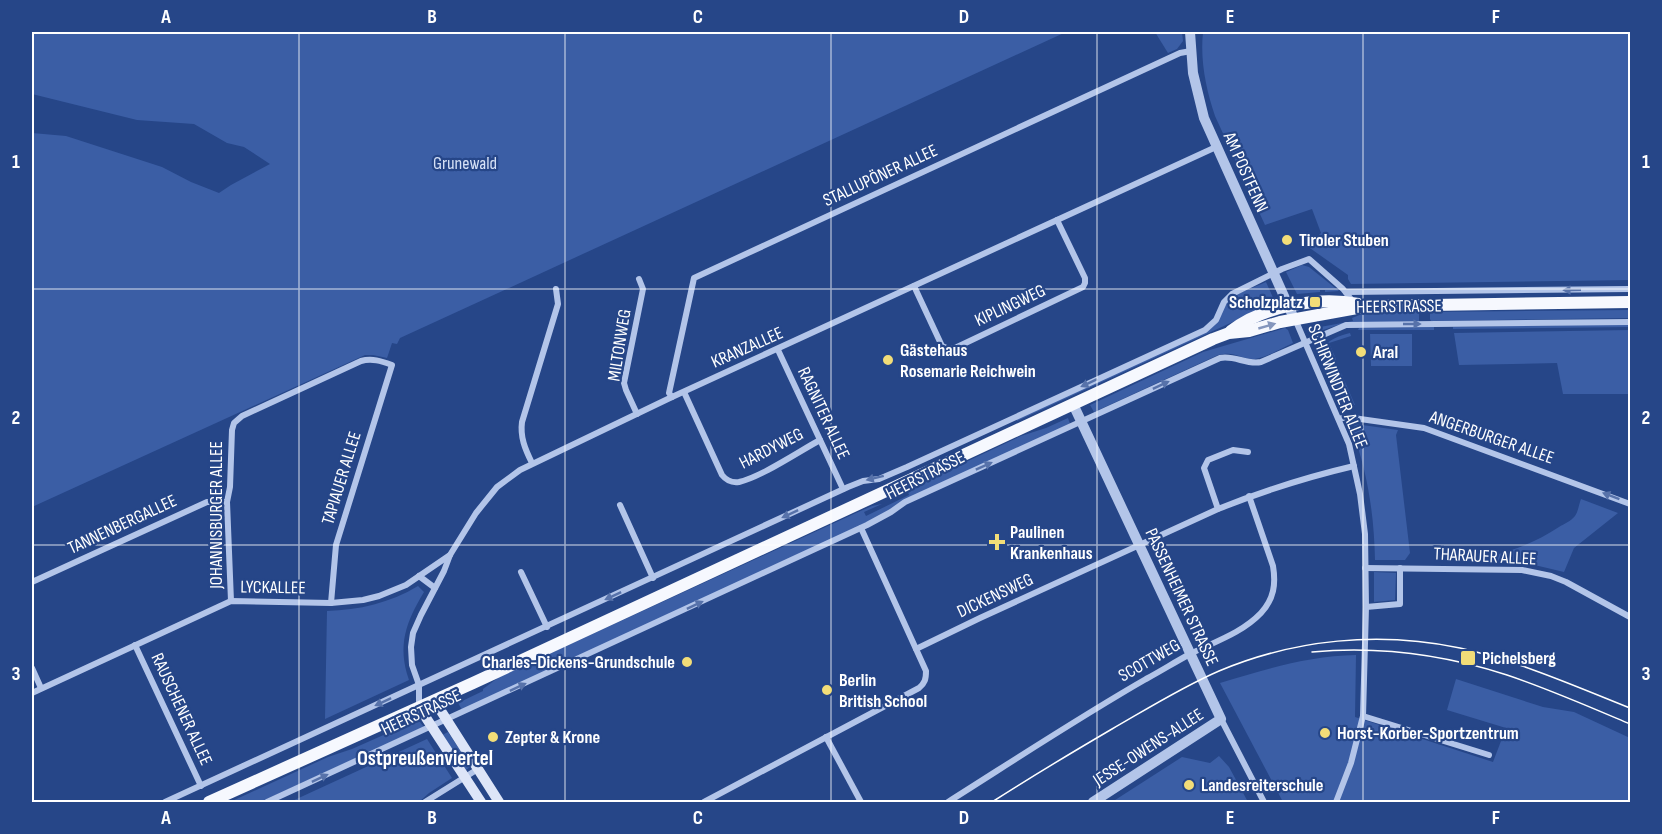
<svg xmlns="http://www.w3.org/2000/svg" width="1662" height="834" font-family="'Sofia Sans Condensed',sans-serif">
  <rect width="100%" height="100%" fill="#264688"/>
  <!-- green -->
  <g fill="#3b5ea5">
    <path d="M32 32H1066L400 338 397 344 392 343 387 358 373 355H365L32 507V133L66 136 162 167 191 182 219 193 231 185 270 164 244 147 227 143 194 124 137 120 32 94Z"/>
    <path d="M1155 32H1182L1183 41 1177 49 1168 53Z"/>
    <path d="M1203 32H1630V280L1351 284 1348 279V275L1307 246 1321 233 1312 209 1265 225 1215 116C1206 89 1200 61 1203 32Z"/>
    <path d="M1302 265 1309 267 1339 291 1325 292V290H1320V292L1297 294 1286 272Z"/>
    <path d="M1266 282 1275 302H1279L1277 304 1250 314 1017 421 1016 419 1210 329C1220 321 1219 314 1225 305 1234 293 1253 288 1266 282Z"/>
    <path d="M1630 310V318L1431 321 1430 319V312Z"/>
    <path d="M1418 312 1419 313V321H1418L1341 324 1320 331V327L1353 321 1352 318 1362 314 1372 313Z"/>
    <path d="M1630 324V327L1453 329V327Z"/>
    <path d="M1434 327V330H1358L1359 328Z"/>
    <path d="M1285 328 1288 330 1293 343C1284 347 1262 360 1252 359 1237 358 1236 351 1218 355L1094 412 1090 405 1203 352Z"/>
    <path d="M1630 330V394H1563L1557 363 1459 365 1454 333Z"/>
    <path d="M1350 333 1351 336 1329 343 1336 359 1334 363 1326 365 1320 349C1327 341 1340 335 1350 333Z"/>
    <path d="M1370 334H1412V366H1371Z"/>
    <path d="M1339 368 1355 405 1342 404 1329 373Z"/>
    <path d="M1068 418 1070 424 881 516 462 710 458 703 483 691V689L499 677 856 513 872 506 882 504 864 512 866 516 909 495 908 492 919 484 1021 436 1046 428Z"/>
    <path d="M1355 424 1398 430 1396 435 1410 553 1405 560H1375C1374 515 1368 473 1352 430Z"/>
    <path d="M1581 499 1618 513 1574 548 1564 572 1522 562 1454 560C1492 559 1527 548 1559 527 1564 524 1571 521 1575 516 1578 512 1579 504 1581 499Z"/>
    <path d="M1374 572 1396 573 1395 600 1374 602Z"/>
    <path d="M418 586 424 592C406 622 397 645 409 680L325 719 327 611C359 610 390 603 418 586Z"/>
    <path d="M1356 655 1355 717 1493 762 1506 728 1447 710 1456 679 1543 707 1574 712 1630 738V802H1283L1220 683C1266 669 1308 656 1356 655Z"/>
    <path d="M415 721 420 722 424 727 260 802H230L328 757 352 749Z"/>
    <path d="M448 732 470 765V767L466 770 442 735Z"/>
    <path d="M427 739 452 778 429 793 419 802H290Z"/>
    <path d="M1219 756 1229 767 1248 802H1112L1182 757 1210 763Z"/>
  </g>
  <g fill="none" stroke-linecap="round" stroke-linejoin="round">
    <!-- minor -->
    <g stroke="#b3c5e9" stroke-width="6">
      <path d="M914 286 942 346 949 349 955 348 1083 287 1085 283V278L1057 220"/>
      <path d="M1346 292 1630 289"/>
      <path d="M1295 319 1349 444 1360 494 1365 534 1366 607 1363 716 1351 763 1336 802"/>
      <path d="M778 350 843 489"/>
      <path d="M684 392 722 475C726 480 732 483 739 482 761 477 798 452 820 440"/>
      <path d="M672 397 669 393 694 278 1180 53 1191 51"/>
      <path d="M637 414 626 390 624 383 643 289 639 279"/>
      <path d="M1339 419 1346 417 1424 428 1630 504"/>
      <path d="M532 463C525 449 520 437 522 422L558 304 556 289"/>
      <path d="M620 505 653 578"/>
      <path d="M1218 509 1204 468 1208 460 1233 450 1248 452"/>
      <path d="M1365 568 1522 570 1551 576 1566 582 1630 617"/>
      <path d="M521 572 547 627"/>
      <path d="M419 576 435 588"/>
      <path d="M32 582 207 502H227"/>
      <path d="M231 601 227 502 230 487 232 430 234 423 242 416 361 361C372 358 381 361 392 365L336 545 331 603"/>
      <path d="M1366 607 1400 604V568"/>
      <path d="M135 645 201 786"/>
      <path d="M916 649 980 618 1218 509C1263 491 1307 477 1354 466"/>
      <path d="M32 668 41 688"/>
      <path d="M32 693 231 601 331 603 363 600 379 596 406 585 450 555"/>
      <path d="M419 707V685L412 665 411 647 413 633 421 615 444 571 450 555 476 513 497 487 520 470 672 397 1216 147"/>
      <path d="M1363 716 1489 755"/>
      <path d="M1221 719 1264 802"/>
      <path d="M826 737 861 802"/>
      <path d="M165 802 848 487 863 481 879 479 907 467 1205 330 1216 320 1224 302 1232 294 1282 269 1309 259 1343 289 1354 303"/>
      <path d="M267 802 867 525 891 512 905 502 1220 358C1235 355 1246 365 1261 362L1346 325 1630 322"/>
      <path d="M425 802 478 769"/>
      <path d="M704 802 919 688C925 683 926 679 926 671L861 528"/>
      <path d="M948 802C1013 761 1078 718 1146 679 1161 671 1175 662 1190 654 1214 642 1242 633 1261 613 1274 599 1276 584 1273 566L1249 496"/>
    </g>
    <!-- tertiary -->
    <g stroke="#b3c5e9" stroke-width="10">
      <path d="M1190 32 1193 73 1204 118 1292 314"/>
      <path d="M1073 404 1221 719 1093 802"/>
    </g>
    <!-- secondary -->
    <g stroke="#dde5f8" stroke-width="10">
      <path d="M434 700 499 802"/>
      <path d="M419 707 481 802"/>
    </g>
    <!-- primary -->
    <g stroke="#f6f8fe" stroke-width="12">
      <path d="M1231 331C1263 306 1319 296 1358 304"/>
      <path d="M209 802 473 683 1213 339 1229 333 1249 331 1280 322 1368 306 1630 302"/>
    </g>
    <!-- tram -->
    <g stroke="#fff" stroke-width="1.5">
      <path d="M1312 652C1377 646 1445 655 1507 675 1549 689 1590 707 1630 724"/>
      <path d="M992 802C1031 777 1071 753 1112 729 1147 709 1182 687 1219 671 1295 639 1379 631 1460 648 1518 661 1575 686 1630 708"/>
    </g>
  </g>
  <!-- one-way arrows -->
  <defs><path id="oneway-solid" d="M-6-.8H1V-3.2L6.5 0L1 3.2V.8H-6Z" transform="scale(1.5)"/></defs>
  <g fill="#5772aa">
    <use href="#oneway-solid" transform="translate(1572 290) rotate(179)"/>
    <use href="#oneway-solid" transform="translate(1412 324)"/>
    <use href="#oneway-solid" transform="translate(1089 383) rotate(155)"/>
    <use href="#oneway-solid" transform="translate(1161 385) rotate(-25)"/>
    <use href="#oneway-solid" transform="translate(984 466) rotate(-24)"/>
    <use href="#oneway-solid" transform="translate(875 478) rotate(166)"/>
    <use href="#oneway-solid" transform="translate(1611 496) rotate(-159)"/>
    <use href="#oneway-solid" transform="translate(790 514) rotate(155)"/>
    <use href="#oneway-solid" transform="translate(613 596) rotate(155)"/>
    <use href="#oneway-solid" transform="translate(695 605) rotate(-25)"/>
    <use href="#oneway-solid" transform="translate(518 687) rotate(-25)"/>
    <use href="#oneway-solid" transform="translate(383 702) rotate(155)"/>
    <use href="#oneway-solid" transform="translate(320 778) rotate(-25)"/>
  </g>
  <use fill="#8496bd" href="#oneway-solid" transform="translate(1267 326) rotate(-16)"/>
  <!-- grid -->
  <path fill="none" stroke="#fff" stroke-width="1.5" stroke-opacity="0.55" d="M299 32V802M565 32V802M831 32V802M1097 32V802M1363 32V802M32 289H1630M32 545H1630"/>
  <!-- markers -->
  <g fill="#f2dd78" stroke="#264688" stroke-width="2">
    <circle cx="1287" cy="240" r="6"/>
    <rect x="1309" y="296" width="12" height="12" rx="3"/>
    <circle cx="1361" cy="352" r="6"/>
    <circle cx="888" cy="360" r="6"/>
    <path d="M994 533h6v6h6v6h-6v6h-6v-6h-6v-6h6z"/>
    <rect x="1460" y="650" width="16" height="16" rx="3"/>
    <circle cx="687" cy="662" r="6"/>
    <circle cx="827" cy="690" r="6"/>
    <circle cx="1325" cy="733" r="6"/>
    <circle cx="493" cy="737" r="6"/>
    <circle cx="1189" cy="785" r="6"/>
  </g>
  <g text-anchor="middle" stroke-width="4.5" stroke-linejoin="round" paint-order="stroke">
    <!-- park labels -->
    <g font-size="18" fill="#d7e2f7" stroke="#264688">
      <text x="465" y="169">Grunewald</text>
    </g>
    <!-- street labels -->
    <g font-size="18" fill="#fff" stroke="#264688">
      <text transform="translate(1246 172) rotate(66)" y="6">AM POSTFENN</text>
      <text transform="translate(880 175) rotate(-25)" y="6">STALLUPÖNER ALLEE</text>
      <text transform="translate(1010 305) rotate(-25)" y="6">KIPLINGWEG</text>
      <text transform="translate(1399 306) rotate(-1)" y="6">HEERSTRASSE</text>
      <text transform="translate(619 345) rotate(-81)" y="6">MILTONWEG</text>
      <text transform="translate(747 347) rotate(-24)" y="6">KRANZALLEE</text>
      <text transform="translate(1338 386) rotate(68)" y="6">SCHIRWINDTER ALLEE</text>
      <text transform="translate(824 413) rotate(65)" y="6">RAGNITER ALLEE</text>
      <text transform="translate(1492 437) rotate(19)" y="6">ANGERBURGER ALLEE</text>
      <text transform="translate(771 448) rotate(-27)" y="6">HARDYWEG</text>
      <text transform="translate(925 475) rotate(-27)" y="6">HEERSTRASSE</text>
      <text transform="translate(341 478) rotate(-73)" y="6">TAPIAUER ALLEE</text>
      <text transform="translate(216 515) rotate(-90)" y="6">JOHANNISBURGER ALLEE</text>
      <text transform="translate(122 524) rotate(-25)" y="6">TANNENBERGALLEE</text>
      <text transform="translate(1485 556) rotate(3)" y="6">THARAUER ALLEE</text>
      <text transform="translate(273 587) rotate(1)" y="6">LYCKALLEE</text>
      <text transform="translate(995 595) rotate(-25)" y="6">DICKENSWEG</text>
      <text transform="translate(1182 597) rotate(65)" y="6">PASSENHEIMER STRASSE</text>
      <text transform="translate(1149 660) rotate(-30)" y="6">SCOTTWEG</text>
      <text transform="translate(182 709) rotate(65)" y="6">RAUSCHENER ALLEE</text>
      <text transform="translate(421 712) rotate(-25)" y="6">HEERSTRASSE</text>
      <text transform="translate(1148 747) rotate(-33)" y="6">JESSE-OWENS-ALLEE</text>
    </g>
    <!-- poi labels -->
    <g font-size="18" font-weight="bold" fill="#fff" stroke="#264688" text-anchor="start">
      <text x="1299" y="246">Tiroler Stuben</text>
      <text x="1303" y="308" text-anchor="end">Scholzplatz</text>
      <text x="900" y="356">Gästehaus<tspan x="900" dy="21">Rosemarie Reichwein</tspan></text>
      <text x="1373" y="358">Aral</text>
      <text x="1010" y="538">Paulinen<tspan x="1010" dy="21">Krankenhaus</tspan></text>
      <text x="1482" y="664">Pichelsberg</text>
      <text x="675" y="668" text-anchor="end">Charles-Dickens-Grundschule</text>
      <text x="839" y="686">Berlin<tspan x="839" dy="21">British School</tspan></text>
      <text x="1337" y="739">Horst-Korber-Sportzentrum</text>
      <text x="505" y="743">Zepter &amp; Krone</text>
      <text x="1201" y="791">Landesreiterschule</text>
    </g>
    <!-- quarter labels -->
    <g font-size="21" font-weight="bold" fill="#fff" stroke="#264688">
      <text x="425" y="765">Ostpreußenviertel</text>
    </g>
  </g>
  <!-- border -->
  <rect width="1662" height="834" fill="none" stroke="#264688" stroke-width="66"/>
  <rect x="33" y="33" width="1596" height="768" fill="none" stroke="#fff" stroke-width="2"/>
  <g font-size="20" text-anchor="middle" font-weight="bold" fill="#fff">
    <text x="166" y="23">A</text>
    <text x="432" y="23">B</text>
    <text x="698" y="23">C</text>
    <text x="964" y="23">D</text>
    <text x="1230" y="23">E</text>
    <text x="1496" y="23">F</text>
    <text x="16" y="168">1</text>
    <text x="1646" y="168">1</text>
    <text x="16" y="424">2</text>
    <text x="1646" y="424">2</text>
    <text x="16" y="680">3</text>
    <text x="1646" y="680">3</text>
    <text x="166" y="824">A</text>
    <text x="432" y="824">B</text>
    <text x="698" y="824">C</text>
    <text x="964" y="824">D</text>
    <text x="1230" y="824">E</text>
    <text x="1496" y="824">F</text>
  </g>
</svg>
